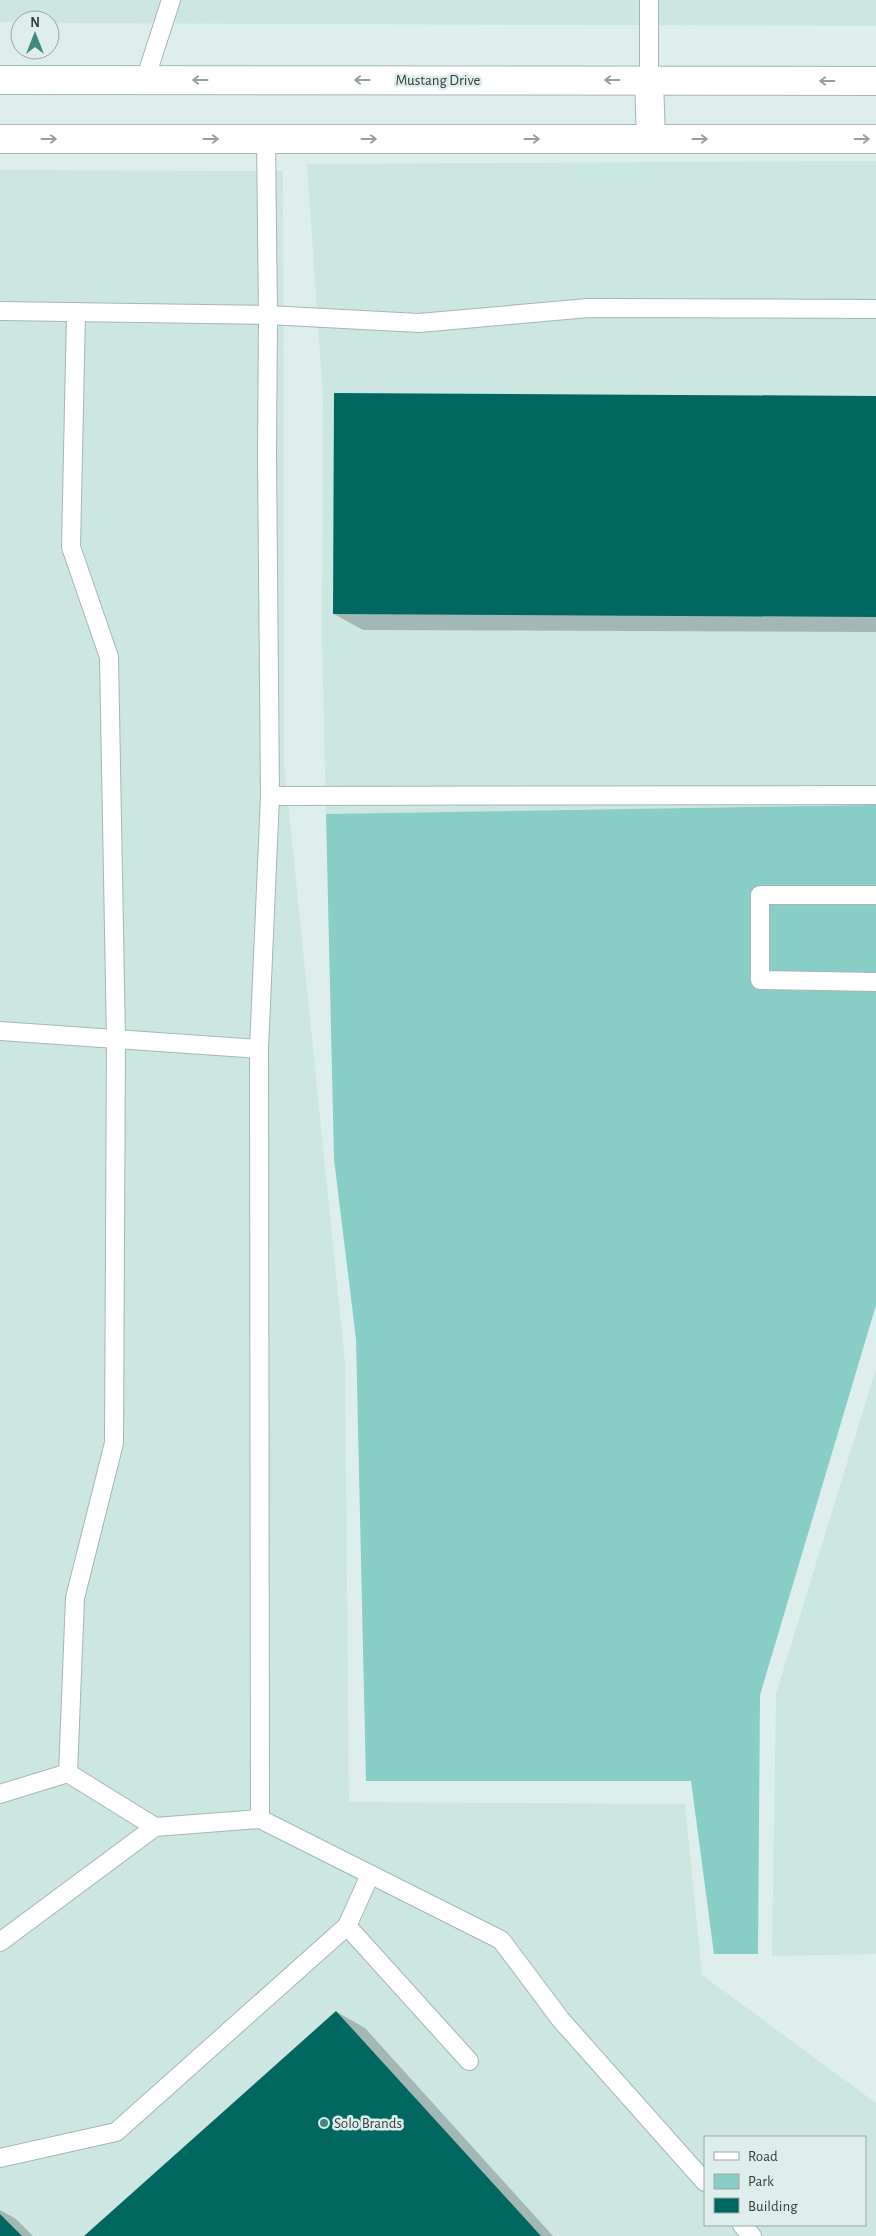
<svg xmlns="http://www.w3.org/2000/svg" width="876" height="2236" font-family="'Alegreya Sans',sans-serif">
  <rect width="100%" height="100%" fill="#deeeec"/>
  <!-- built -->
  <g fill="#cce6e2" fill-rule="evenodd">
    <path d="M0 0H876V26L50 23V20L0 22Z"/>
    <path d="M876 161V805L326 814 322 637 323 398 307 164Z"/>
    <path d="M0 170 283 171 284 763 345 1363 349 1802 685 1804 702 1975 876 2103V2236H0ZM705 2137H865V2225H705Z"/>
    <path d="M876 1369V1954L772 1956 776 1694Z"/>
  </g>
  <!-- green -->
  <path fill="#88cdc6" d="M876 805V1305L760 1695 758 1954H714L691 1781H366L356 1339 334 1159 326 814Z"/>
  <!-- shadow -->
  <g fill="#0003">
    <path d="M876 397V632L363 630 334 614Z"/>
    <path d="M337 2012 365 2028 553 2236H86Z"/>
    <path d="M0 2210 16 2219 33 2236H0Z"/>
  </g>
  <!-- building -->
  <g fill="#006761">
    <path d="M334 393 876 396V617L333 614Z"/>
    <path d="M336 2011 541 2236H84Z"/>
    <path d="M0 2214 22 2236H0Z"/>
  </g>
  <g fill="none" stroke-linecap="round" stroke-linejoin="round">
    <defs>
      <g id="lane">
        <path d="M649 0V81"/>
        <path d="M145 80 171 0"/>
        <path d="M0 311 268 315 266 139"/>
        <path d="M270 796 876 795"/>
        <path d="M876 895H760V980L876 982"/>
        <path d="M0 1031 259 1049 270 796 267 455 268 315 419 323 588 308 876 309"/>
        <path d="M259 1049 260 1819"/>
        <path d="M68 1773 155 1827"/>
        <path d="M0 1794 68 1773 75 1598 114 1443 116 1039 109 657 71 547 76 312"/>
        <path d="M347 1926 469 2061"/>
        <path d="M0 1942 155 1827 260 1819 501 1940 561 2020 705 2182"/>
        <path d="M0 2158 116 2132 347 1926 370 1875"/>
        <path d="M742 2225 752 2236"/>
      </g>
      <g id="secondary">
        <path d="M0 80 876 81"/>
        <path d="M649 81 651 139"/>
        <path d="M0 139H876"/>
      </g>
    </defs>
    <!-- lane casing -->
    <use href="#lane" stroke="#a6b6b4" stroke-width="20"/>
    <!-- secondary casing -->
    <use href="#secondary" stroke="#a6b6b4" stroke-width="30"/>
    <!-- lane -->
    <use href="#lane" stroke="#fff" stroke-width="18"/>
    <!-- secondary -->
    <use href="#secondary" stroke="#fff" stroke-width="28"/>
  </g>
  <!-- one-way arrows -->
  <defs><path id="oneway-shaft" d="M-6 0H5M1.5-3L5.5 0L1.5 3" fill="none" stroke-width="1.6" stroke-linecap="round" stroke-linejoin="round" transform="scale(1.25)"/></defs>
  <g stroke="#9b9e9e">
    <use href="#oneway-shaft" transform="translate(200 80) rotate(-180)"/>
    <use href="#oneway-shaft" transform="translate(362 80) rotate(-180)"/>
    <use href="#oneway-shaft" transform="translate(612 80) rotate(-180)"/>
    <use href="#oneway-shaft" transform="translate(827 81) rotate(180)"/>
    <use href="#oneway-shaft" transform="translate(49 139)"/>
    <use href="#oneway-shaft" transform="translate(211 139)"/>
    <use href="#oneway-shaft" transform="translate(369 139)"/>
    <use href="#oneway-shaft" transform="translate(532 139)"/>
    <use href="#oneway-shaft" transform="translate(700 139)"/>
    <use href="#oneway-shaft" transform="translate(862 139)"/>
  </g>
  <!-- markers -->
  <circle fill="#418881" stroke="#deeeec" stroke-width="2" cx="324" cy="2123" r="5"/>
  <g text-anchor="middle" stroke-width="5" stroke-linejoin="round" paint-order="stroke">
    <!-- street labels -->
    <g font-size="15" fill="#373e3d" stroke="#deeeec">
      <text x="438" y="85">Mustang Drive</text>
    </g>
    <!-- poi labels -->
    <g font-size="15" fill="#373e3d" stroke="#deeeec" text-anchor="start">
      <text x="334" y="2128">Solo Brands</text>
    </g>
  </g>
  <!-- legend -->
  <rect x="704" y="2136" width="162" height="90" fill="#deeeec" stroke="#9ba8a6"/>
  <rect x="714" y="2152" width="25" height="8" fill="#ffffff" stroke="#9ba8a6"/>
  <text x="748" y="2161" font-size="15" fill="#373e3d">Road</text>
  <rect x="714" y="2174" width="25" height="15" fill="#88cdc6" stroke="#9ba8a6"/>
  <text x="748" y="2186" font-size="15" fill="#373e3d">Park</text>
  <rect x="714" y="2198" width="25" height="15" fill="#006761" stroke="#9ba8a6"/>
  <text x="748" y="2211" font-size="15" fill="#373e3d">Building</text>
  <!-- north arrow -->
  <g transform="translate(35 35)"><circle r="24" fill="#deeeec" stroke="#9ba8a6"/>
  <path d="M0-4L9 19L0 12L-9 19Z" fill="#418881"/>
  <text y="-8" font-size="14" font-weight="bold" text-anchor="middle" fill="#373e3d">N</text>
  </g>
</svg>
